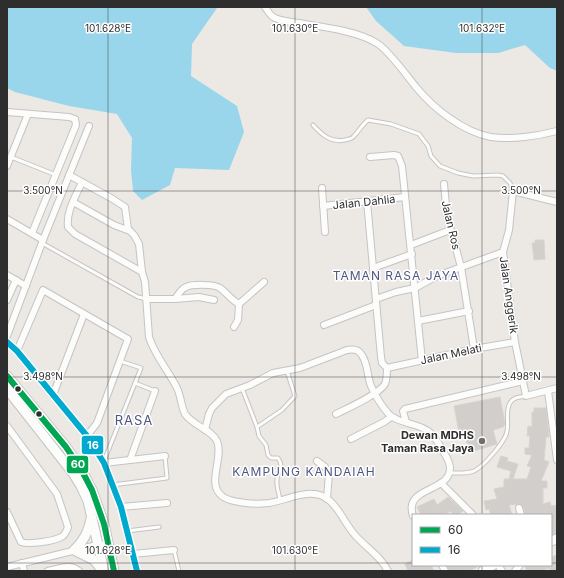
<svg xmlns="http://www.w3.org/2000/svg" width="564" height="578" font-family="Inter,sans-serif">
  <rect width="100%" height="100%" fill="#ece8e4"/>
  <!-- water -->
  <g fill="#99d6ec">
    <path d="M7 7H216L217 8 192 44 191 76 237 106 244 132 229 170 175 168 170 185 142 200 133 191 131 170 132 138 117 114 69 106 15 92 7 88Z"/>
    <path d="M366 7H557V71L550 68 525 45 498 53H456L404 46 376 21Z"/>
  </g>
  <!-- building -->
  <g fill="#d1cecb" stroke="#d7d4d0">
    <path d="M535 240H544L545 259 534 260 532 243H535Z"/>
    <path d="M500 397 505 424 503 427 493 430 497 444 470 452 465 436 460 437 454 406Z"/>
    <path d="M534 408H546L549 437H546L544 460 549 462 541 481H547V488H543V504L550 502 551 506 557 505V533L551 535V515H525L523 506 520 504 509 505 512 515H491L489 509 486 510 484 501 497 499 494 489 504 487V479H509L511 471 497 467 501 456 508 458 507 461 518 464 513 479H527L531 467 527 466 532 455 525 454V448H529L530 436H527L528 426 532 427V412H534Z"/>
    <path d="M448 497 463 511 458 515H453L451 511 444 515H421L417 507 434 499 437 505Z"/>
    <path d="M557 555V571H550L549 568 541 571H527L525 566 529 565H551V557Z"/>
    <path d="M413 560V565H431L434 571H408L405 564Z"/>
    <path d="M447 565H481L469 571V569L465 571H449Z"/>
  </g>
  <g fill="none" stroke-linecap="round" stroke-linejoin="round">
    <defs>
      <g id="service">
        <path d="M313 125C322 135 331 143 345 140 349 139 352 139 354 136 359 131 362 125 368 120L391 124 419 134 428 146 431 156 440 166 458 173 473 176 498 175 503 176 510 183 513 191"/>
        <path d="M11 157 56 175"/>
        <path d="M42 243 138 297 147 299"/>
        <path d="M135 383 155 391"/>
        <path d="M242 388 257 427 259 436 266 445 268 455 271 458H278C285 469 277 469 277 480 276 486 279 493 280 500"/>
        <path d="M257 427 282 410 295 396 287 371"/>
        <path d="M104 461 141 368 120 361"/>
        <path d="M449 473C457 473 466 474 474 471 483 467 506 441 507 431 509 422 505 411 510 403 513 397 520 397 526 396"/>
        <path d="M112 485 167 478 165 456"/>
        <path d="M127 531 159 527"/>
        <path d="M174 550 179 571"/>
      </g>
      <g id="minor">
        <path d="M265 7C268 11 270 16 275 18 284 22 295 22 305 24 325 27 361 32 378 44 389 51 407 76 416 87 433 108 463 132 491 137 511 140 538 136 557 131"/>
        <path d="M7 112 69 117 75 119 76 125 32 233"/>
        <path d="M370 157 394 155 398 156 402 166 422 361"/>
        <path d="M7 166 28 114"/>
        <path d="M69 175 111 198 125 207 128 229 134 235 139 244 142 272 145 282 149 337C155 356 168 370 177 388 181 396 181 406 185 414 193 426 211 429 217 441 224 458 206 484 222 496 226 500 234 501 239 502 249 504 260 504 269 503 289 500 313 485 330 501 340 510 346 525 355 535 366 548 380 555 388 571"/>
        <path d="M82 182C76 196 66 211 68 227L75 234 142 272"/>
        <path d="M444 184 447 216 461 267 474 349"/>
        <path d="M322 188 325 232"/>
        <path d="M367 201 381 357 382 363 387 368"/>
        <path d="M73 202 114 225 130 231"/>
        <path d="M557 202 513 191 509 230 503 252 515 342 526 396 557 388"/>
        <path d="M323 206 405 197"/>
        <path d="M7 219 43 240"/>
        <path d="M411 245 450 230"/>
        <path d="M373 268 412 254"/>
        <path d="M7 275 26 286"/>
        <path d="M147 299H175C178 295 181 289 186 287 192 284 214 284 220 288 227 293 231 300 239 304"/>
        <path d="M175 299 199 297 214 300"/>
        <path d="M376 299 396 292 415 288 437 276 503 252"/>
        <path d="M7 300 16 280"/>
        <path d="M418 321 469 311"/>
        <path d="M324 325 376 305"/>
        <path d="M234 327 238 320 239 304 264 282"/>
        <path d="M7 336 43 240 89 126"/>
        <path d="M7 342 17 351 87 436 104 463 121 507 137 571"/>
        <path d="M17 351 43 290 128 339 97 423 87 436"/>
        <path d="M387 368 474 349 515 342"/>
        <path d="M548 391 557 460"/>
        <path d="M53 395 84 314"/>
        <path d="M336 414C348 408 378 395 385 384 387 379 387 373 387 368"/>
        <path d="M406 422 403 411 405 409 523 381"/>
        <path d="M7 426 57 494 68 527C67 530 66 533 63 536 56 541 29 545 21 542L7 512"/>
        <path d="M205 430 209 414 212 408 226 394 250 385 273 373 300 368 347 350C352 349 358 349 361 354 368 362 367 376 371 386 375 395 381 405 387 412 395 423 417 423 428 431 435 436 439 444 443 451 446 456 450 462 450 468 450 493 403 486 413 516"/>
        <path d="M351 439 384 422 391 417"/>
        <path d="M130 460 155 391"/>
        <path d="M317 461 325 467 329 473 327 499"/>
        <path d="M104 463 165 456"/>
        <path d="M441 483 473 515"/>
        <path d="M121 507 167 503"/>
        <path d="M519 508 521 515"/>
        <path d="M133 554 174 550"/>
        <path d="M22 563 24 571"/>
        <path d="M442 565 445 571"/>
        <path d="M498 565 502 571"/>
        <path d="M7 567 101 544"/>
        <path d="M48 571C59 569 70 563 79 571"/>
        <path d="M515 571 520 565"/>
      </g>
      <g id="secondary">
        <path d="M7 376 66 447 82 471 92 490 104 524 114 571"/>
        <path d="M7 389 73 473 81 486 88 501 104 571"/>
        <path d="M91 519C88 532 84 541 74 550L94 560 102 570"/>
        <path d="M551 541 557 539"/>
        <path d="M483 571 493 565"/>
      </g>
    </defs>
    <!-- service casing -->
    <use href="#service" stroke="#c5c4c5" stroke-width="5"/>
    <!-- minor casing -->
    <use href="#minor" stroke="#c5c4c5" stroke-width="8"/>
    <!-- secondary casing -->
    <use href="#secondary" stroke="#c5c4c5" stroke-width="11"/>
    <!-- service -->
    <use href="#service" stroke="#fcfcfb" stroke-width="3"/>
    <!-- minor -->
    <use href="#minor" stroke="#fcfcfb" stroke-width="6"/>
    <!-- secondary -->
    <use href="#secondary" stroke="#fcfcfb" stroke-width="9"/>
    <defs>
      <path id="bus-1" d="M7 376 66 447 82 471 92 490 104 524 114 571"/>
      <path id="bus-2" d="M7 342 17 351 87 436 104 463 121 507 137 571"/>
    </defs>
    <!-- bus-1 casing -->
    <use href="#bus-1" stroke="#fff" stroke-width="9"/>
    <!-- bus-2 casing -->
    <use href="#bus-2" stroke="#fff" stroke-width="9"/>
    <!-- bus-1 -->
    <use href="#bus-1" stroke="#00a651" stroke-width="6"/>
    <!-- bus-2 -->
    <use href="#bus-2" stroke="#00a9ce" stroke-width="6"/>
  </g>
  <!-- ticks -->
  <path fill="none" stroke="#2e2e2e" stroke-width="1" stroke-opacity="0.45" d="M108 7V571M295 7V571M482 7V515M7 191H557M7 377H557M7 563H413M551 563H557M482 565V571"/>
  <!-- markers -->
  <g fill="#2e2e2e" stroke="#fff" stroke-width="1.5">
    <circle cx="18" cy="389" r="3.5"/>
    <circle cx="39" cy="414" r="3.5"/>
  </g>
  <circle fill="#706f6e" stroke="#fff" stroke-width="1.5" cx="482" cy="441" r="4"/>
  <g text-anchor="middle" stroke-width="3" stroke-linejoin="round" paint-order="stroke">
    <!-- street labels -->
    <g font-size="11" fill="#2e2e2e" stroke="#fff">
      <text transform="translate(364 202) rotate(-6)" y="4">Jalan Dahlia</text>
      <text transform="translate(451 225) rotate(77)" y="4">Jalan Ros</text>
      <text transform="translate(509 295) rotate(82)" y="4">Jalan Anggerik</text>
      <text transform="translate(451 354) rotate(-12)" y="4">Jalan Melati</text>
    </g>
    <!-- poi labels -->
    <g font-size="11" font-weight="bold" fill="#2e2e2e" stroke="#fff" text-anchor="end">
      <text x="474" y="439">Dewan MDHS<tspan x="474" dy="13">Taman Rasa Jaya</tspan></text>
    </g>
    <!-- neighbourhood labels -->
    <g font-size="12" letter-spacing="1" fill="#4d5680" stroke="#fff">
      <text x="396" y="280">TAMAN RASA JAYA</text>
      <text x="304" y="476">KAMPUNG KANDAIAH</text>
    </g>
    <!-- quarter labels -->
    <g font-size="13" letter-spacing="1" fill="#4d5680" stroke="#fff">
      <text x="134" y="425">RASA</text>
    </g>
  </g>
  <g font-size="10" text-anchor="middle" fill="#2e2e2e" stroke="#fff" stroke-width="3" stroke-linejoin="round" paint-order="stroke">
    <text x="108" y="32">101.628°E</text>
    <text x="295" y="32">101.630°E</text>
    <text x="482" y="32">101.632°E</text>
    <text x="43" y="194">3.500°N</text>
    <text x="521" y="194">3.500°N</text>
    <text x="43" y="380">3.498°N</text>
    <text x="521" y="380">3.498°N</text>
    <text x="108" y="554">101.628°E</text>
    <text x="295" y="554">101.630°E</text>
  </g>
  <g stroke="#fff" stroke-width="1.5">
    <rect x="81" y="435" width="23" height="20" rx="4" fill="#00a9ce"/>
    <rect x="66" y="455" width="23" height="19" rx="4" fill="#00a651"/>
  </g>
  <g font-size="11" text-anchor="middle" font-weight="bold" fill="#fff">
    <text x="93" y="449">16</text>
    <text x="78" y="468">60</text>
  </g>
  <!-- border -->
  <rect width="564" height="578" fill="none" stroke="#2e2e2e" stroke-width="16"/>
  <!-- legend -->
  <rect x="412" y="514" width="140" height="52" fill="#ffffff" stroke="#ababab"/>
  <rect x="420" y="527" width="20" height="6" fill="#00a651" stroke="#ababab"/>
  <text x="448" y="534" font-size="12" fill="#2e2e2e">60</text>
  <rect x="420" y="547" width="20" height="6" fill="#00a9ce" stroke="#ababab"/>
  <text x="448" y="554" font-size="12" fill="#2e2e2e">16</text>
</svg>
